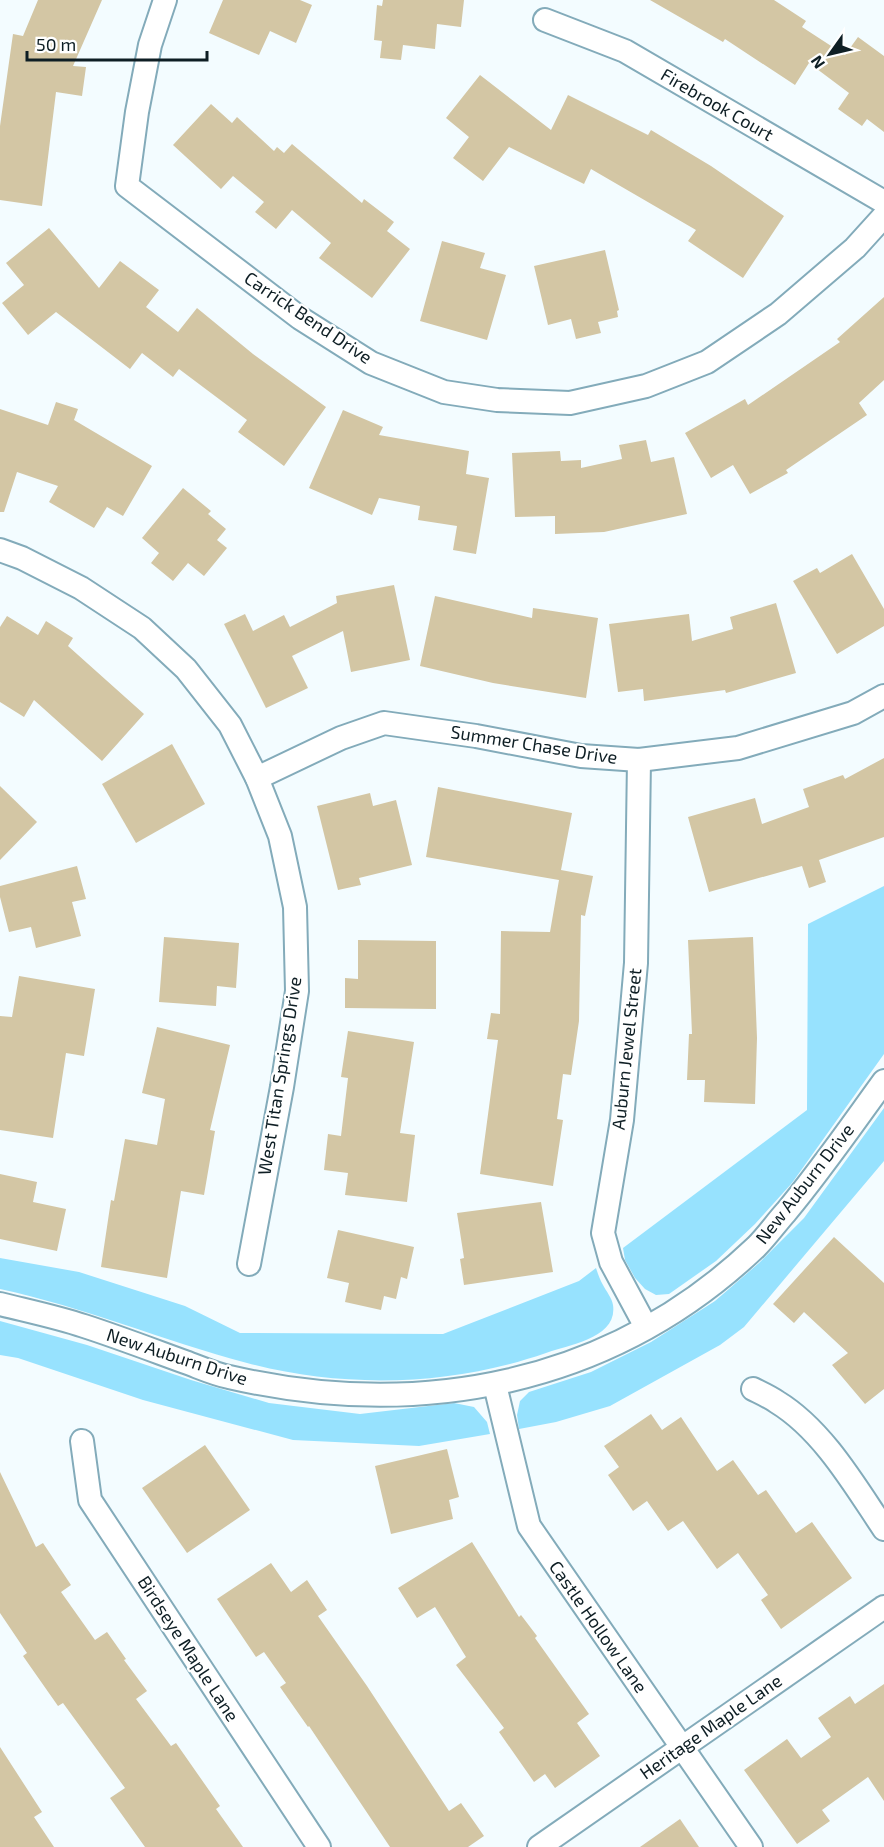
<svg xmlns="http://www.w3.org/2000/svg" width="884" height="1847" font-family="'Exo 2',sans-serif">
  <rect width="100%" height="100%" fill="#f3fcff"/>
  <!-- green -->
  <g fill="#97e2fe">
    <path d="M884 886V1054L792 1183 755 1224 716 1261 669 1294 656 1295 645 1289 635 1278 625 1260 623 1248 807 1110 808 924Z"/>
    <path d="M884 1108V1161L744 1327 720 1345 610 1406 556 1422 519 1429 517 1415 520 1401 529 1392 591 1372 651 1342 715 1301 759 1263 804 1218Z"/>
    <path d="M0 1258 79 1272 185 1306 240 1333 443 1334 579 1281 596 1268C598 1274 600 1280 603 1285 606 1291 612 1298 613 1305 618 1338 569 1345 546 1353 451 1386 345 1389 247 1363 164 1341 84 1307 0 1289Z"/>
    <path d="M0 1321 87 1345 191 1380 269 1403 360 1414 454 1403 474 1407 487 1422 490 1434 419 1446 293 1440 143 1400 18 1358 0 1355Z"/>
  </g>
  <!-- building -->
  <g fill="#d3c6a4">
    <path d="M38 0H102L73 66 86 67 82 96 56 92 42 206 0 200V126L13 34 23 36Z"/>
    <path d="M223 0H300L312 5 296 43 270 31 259 55 209 33Z"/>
    <path d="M383 0H464L461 27 437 24 435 49 403 45 401 60 380 58 382 41 374 40 377 5 382 6Z"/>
    <path d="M650 0H774L806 21 802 27 845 55 858 37 884 56V132L867 119 862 126 838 109 849 93 809 63 795 85 725 39 723 42Z"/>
    <path d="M480 75 551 130 568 95 648 135 651 130 711 166 784 216 743 278 688 241 696 230 591 169 584 184 509 147 483 181 453 158 469 137 446 118Z"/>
    <path d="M211 104 232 123 237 117 274 151 277 147 284 153 292 144 362 203 364 199 394 222 387 231 410 249 372 298 319 258 331 243 292 210 276 229 255 212 264 202 233 176 221 189 173 145Z"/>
    <path d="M49 228 99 288 120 261 159 290 146 307 178 332 197 308 253 354 326 407 284 466 238 432 247 420 179 369 173 377 142 353 130 369 56 312 28 335 2 303 24 285 6 263Z"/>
    <path d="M442 241 485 253 480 268 506 275 487 340 420 321Z"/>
    <path d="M605 250 619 310 617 311 618 317 598 322 601 333 576 339 571 319 548 325 534 266Z"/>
    <path d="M884 297V380L859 403 867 415 786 470 788 473 750 494 733 465 711 478 685 433 745 399 748 405 840 342 837 339Z"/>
    <path d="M56 402 78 409 74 420 152 466 123 516 107 507 94 528 49 502 58 486 17 472 4 512H0V409L48 425Z"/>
    <path d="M343 410 383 427 379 435 469 451 466 474 489 478 476 554 453 550 457 526 418 520 420 506 379 498 372 515 309 488Z"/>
    <path d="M646 440 651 462 674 457 687 514 604 532 555 534V516L515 517 512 453 560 451 561 461 581 460V468L622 459 619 445Z"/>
    <path d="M183 488 211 511 208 514 226 529 217 540 227 548 204 576 188 563 173 581 151 563 159 553 142 538Z"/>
    <path d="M852 554 884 609V626L837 654 793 581 817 568 820 573Z"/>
    <path d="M394 585 410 660 351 672 343 631 292 656 308 688 266 708 224 624 245 614 253 631 284 615 290 627 337 603 336 596Z"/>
    <path d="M435 596 532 618 533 608 598 618 586 698 493 683 420 666Z"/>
    <path d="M776 603 796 673 726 693 725 690 644 701 643 689 618 692 609 624 689 614 692 641 733 629 730 617Z"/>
    <path d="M7 616 38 635 46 621 73 638 68 646 144 714 102 761 34 700 24 717 0 702V627Z"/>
    <path d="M172 744 205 804 136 843 102 784Z"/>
    <path d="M884 758V837L819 860 826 882 809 888 802 866 709 892 688 817 755 798 762 824 809 807 803 789 843 775 845 779Z"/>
    <path d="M0 786 37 822 0 860Z"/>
    <path d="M438 787 572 813 561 870 593 876 585 916 581 915 579 1021 571 1075 563 1074 557 1119 563 1120 553 1186 480 1174 498 1040 487 1039 491 1013 500 1014 501 931 550 932 559 880 426 857Z"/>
    <path d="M370 793 373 806 396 800 412 865 359 878 361 885 338 890 317 806Z"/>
    <path d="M77 866 86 899 72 902 81 936 36 948 31 927 9 932 0 897V886Z"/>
    <path d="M164 937 239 943 236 988 217 986 216 1006 159 1002Z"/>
    <path d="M753 937 757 1038 755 1104 704 1102 705 1080H687L689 1034H692L688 940Z"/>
    <path d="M358 940 436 941V1009L345 1008V978L358 979Z"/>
    <path d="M19 976 95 989 84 1056 66 1053 53 1138 0 1130V1016L12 1017Z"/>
    <path d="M157 1027 230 1045 210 1130 215 1131 204 1195 181 1191 167 1278 101 1267 111 1200 114 1201 125 1139 157 1145 165 1099 142 1093Z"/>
    <path d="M348 1031 414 1042 400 1133 415 1135 407 1202 345 1195 348 1173 324 1170 328 1134 341 1136 348 1078 341 1077Z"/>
    <path d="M0 1174 37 1182 33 1202 66 1209 57 1251 0 1239Z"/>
    <path d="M541 1202 553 1272 464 1285 460 1259 464 1258 457 1213Z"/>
    <path d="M338 1230 414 1247 407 1279 401 1277 396 1299 384 1296 381 1310 345 1302 349 1283 327 1278Z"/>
    <path d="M834 1237 884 1283V1389L865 1404 832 1365 848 1353 804 1312 794 1323 773 1304Z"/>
    <path d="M651 1414 662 1430 681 1417 717 1471 733 1460 758 1495 766 1490 796 1533 812 1522 852 1578 781 1629 761 1600 768 1595 738 1553 717 1569 683 1521 668 1531 647 1501 633 1511 608 1475 619 1467 604 1446Z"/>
    <path d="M205 1445 250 1510 187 1553 142 1488Z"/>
    <path d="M447 1449 459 1497 449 1500 453 1519 391 1534 375 1466Z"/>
    <path d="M0 1472 36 1547 43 1543 71 1585 61 1592 95 1640 107 1632 126 1659 124 1660 147 1691 136 1699 171 1746 176 1743 220 1806 216 1809 243 1847H145L110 1798 125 1788 63 1703 58 1706 23 1656 27 1653 0 1613Z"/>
    <path d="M472 1542 519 1617 521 1615 537 1636 535 1638 589 1714 577 1723 600 1756 555 1788 545 1774 534 1782 499 1732 504 1728 456 1665 466 1657 435 1607 417 1618 398 1588Z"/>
    <path d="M271 1563 291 1592 307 1580 327 1610 318 1616 367 1686 449 1811 461 1803 484 1836 468 1847H390L309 1726 308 1727 280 1687 286 1683 264 1652 256 1657 217 1599Z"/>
    <path d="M884 1684V1801L868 1777 822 1810 830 1821 797 1844 744 1770 787 1739 801 1758 831 1737 818 1718 850 1696 855 1704Z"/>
    <path d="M0 1747 42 1812 34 1817 54 1847H0Z"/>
    <path d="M680 1819 699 1847H640Z"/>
  </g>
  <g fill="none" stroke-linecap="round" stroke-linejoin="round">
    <defs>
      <g id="street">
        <path d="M165 0 150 45 137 112 127 186 300 318 371 363 444 392 497 400 570 403 646 386 707 362 778 314 855 248 884 216"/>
        <path d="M545 20 625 51 884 202"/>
        <path d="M0 550 22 558 81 588 142 628 186 669 230 725 257 778 280 836 295 907 297 991 282 1087 249 1264"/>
        <path d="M639 760 636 963 622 1120 603 1233 611 1262 646 1327"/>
        <path d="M257 778 341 738 384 723 476 736 581 756 639 760 738 748 853 713 884 696"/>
        <path d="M0 1304C28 1311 57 1317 84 1326 118 1337 152 1350 185 1362 199 1367 214 1374 229 1377 420 1421 611 1385 756 1247 767 1236 776 1223 786 1212 821 1170 852 1125 884 1081"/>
        <path d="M495 1385 529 1526 751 1847"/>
        <path d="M753 1389C761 1393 770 1397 777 1402 823 1430 855 1486 884 1529"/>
        <path d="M82 1441 90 1500 319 1847"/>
        <path d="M539 1847 884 1607"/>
      </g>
    </defs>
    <!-- street casing -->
    <use href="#street" stroke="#83abba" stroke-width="26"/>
    <!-- street -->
    <use href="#street" stroke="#fff" stroke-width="22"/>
  </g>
  <g text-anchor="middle" stroke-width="4.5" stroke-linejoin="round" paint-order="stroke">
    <!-- street labels -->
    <g font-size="18" fill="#0e1e24" stroke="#fff">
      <text transform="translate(717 105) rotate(30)" y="6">Firebrook Court</text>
      <text transform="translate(308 318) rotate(34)" y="6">Carrick Bend Drive</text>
      <text transform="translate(534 745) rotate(9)" y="6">Summer Chase Drive</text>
      <text transform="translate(627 1049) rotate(-84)" y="6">Auburn Jewel Street</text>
      <text transform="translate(280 1076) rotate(-81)" y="6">West Titan Springs Drive</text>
      <text transform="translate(805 1184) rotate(-52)" y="6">New Auburn Drive</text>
      <text transform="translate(177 1357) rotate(18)" y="6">New Auburn Drive</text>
      <text transform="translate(598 1627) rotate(55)" y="6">Castle Hollow Lane</text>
      <text transform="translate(188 1649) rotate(57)" y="6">Birdseye Maple Lane</text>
      <text transform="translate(711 1727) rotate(-35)" y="6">Heritage Maple Lane</text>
    </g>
  </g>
  <!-- north arrow -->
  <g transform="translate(830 54) rotate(236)" stroke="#ffffff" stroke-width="4.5" paint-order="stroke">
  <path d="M0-4.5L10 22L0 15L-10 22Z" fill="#0e1e24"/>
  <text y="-9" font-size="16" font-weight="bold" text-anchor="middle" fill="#0e1e24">N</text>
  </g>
  <!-- scale -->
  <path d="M27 51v9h180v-9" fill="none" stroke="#0e1e24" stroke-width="3"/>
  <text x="36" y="51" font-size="18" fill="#0e1e24" stroke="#ffffff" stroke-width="4.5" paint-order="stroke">50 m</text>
</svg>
